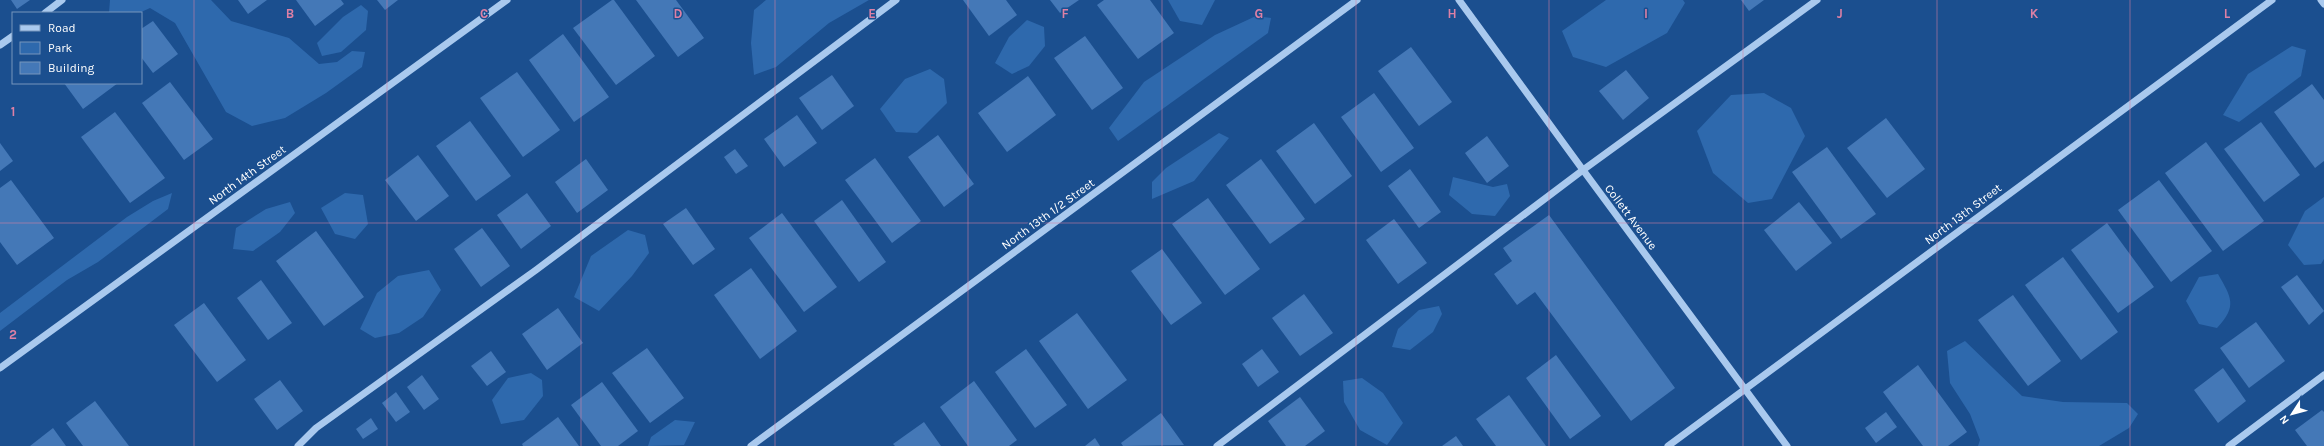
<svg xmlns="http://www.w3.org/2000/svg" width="2324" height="446" font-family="Karla,sans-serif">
  <rect width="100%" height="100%" fill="#1b4f8f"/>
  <!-- green -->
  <g fill="#2e69ad">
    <path d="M110 0H211L231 21 289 38 319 64 337 62 352 51 365 52 362 67 326 93 285 118 252 126 226 112 175 23 150 8 139 13H109Z"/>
    <path d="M766 0H869L829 23 776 67 754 75 751 43 754 10Z"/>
    <path d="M1168 0H1215L1202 25 1180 21Z"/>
    <path d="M1606 0H1683L1685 3 1667 33 1606 67 1573 57 1562 31Z"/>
    <path d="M361 5 368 11 366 30 341 52 322 56 317 43 343 17Z"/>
    <path d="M1256 16 1271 18 1268 33 1118 141 1109 128 1144 82 1215 35Z"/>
    <path d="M1027 20 1044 27 1045 46 1029 66 1012 74 995 63 1009 37Z"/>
    <path d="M2292 46 2306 50 2301 76 2239 122 2223 115 2248 74Z"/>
    <path d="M930 69 944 79 947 103 917 133 896 132 880 109 905 79Z"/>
    <path d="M1764 93 1791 108 1805 136 1772 199 1748 203 1713 173 1697 131 1731 95Z"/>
    <path d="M1219 133 1229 138 1194 181 1152 199V182L1166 168Z"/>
    <path d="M1453 177 1493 187 1507 184 1510 196 1495 216 1472 214 1449 195Z"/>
    <path d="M172 193 168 209 98 262 67 280 0 331V313L127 217 153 201Z"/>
    <path d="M345 193 363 195 368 224 355 239 335 234 321 208Z"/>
    <path d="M2324 197V259L2321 264 2304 265 2288 245 2305 211Z"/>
    <path d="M290 202 295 213 280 232 253 251 233 249 236 228 266 209Z"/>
    <path d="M628 230 645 235 649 253 632 276 599 311 574 297 591 256Z"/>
    <path d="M429 270 441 290 423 317 399 333 375 338 360 329 377 293 398 276Z"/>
    <path d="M2218 274C2231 297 2238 306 2217 328L2199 324 2186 301 2199 277Z"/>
    <path d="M1439 306 1442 314 1433 332 1410 350 1392 347 1398 329 1419 310Z"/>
    <path d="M1965 341 2022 396 2063 402 2127 403 2138 414 2129 428 2099 446H1978L1980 440 1970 414 1950 383 1947 351Z"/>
    <path d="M531 373 542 380 543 396 524 420 501 424 492 400 508 378Z"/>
    <path d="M1362 378 1383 393 1403 423 1387 445 1360 430 1344 402 1343 381Z"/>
    <path d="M675 420 695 422 684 445 648 446 651 437Z"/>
  </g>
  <!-- building -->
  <g fill="#4478b7">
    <path d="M11 0H30L17 9Z"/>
    <path d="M238 0H267L248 14Z"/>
    <path d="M296 0H341L344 4 315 26Z"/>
    <path d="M377 0H398L385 10Z"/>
    <path d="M612 0H614L655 56 616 85 573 28Z"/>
    <path d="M636 0H676L704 38 678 57Z"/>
    <path d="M963 0H1006L1017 15 989 36Z"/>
    <path d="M1050 0H1079L1060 13Z"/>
    <path d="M1104 0H1150L1174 33 1138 59 1097 5Z"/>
    <path d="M1741 0H1764L1749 11Z"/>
    <path d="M153 21 178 54 153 73 141 57V29Z"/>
    <path d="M563 34 609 97 574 122 529 60Z"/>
    <path d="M1085 36 1123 88 1092 110 1054 58Z"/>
    <path d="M1411 47 1452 102 1419 126 1378 71Z"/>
    <path d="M1626 70 1649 98 1623 120 1599 91Z"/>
    <path d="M517 72 560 130 523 157 480 98Z"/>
    <path d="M832 75 854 106 822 130 799 98Z"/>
    <path d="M1028 76 1056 115 1007 152 978 113Z"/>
    <path d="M170 82 213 139 184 160 142 103Z"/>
    <path d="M64 83H118L83 109Z"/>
    <path d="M2312 84 2324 100V161L2315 168 2274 112Z"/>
    <path d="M1374 93 1414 148 1381 172 1341 117Z"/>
    <path d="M115 112 165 178 130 203 81 137Z"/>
    <path d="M797 115 817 143 784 167 764 139Z"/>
    <path d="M1886 118 1925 169 1887 198 1847 148Z"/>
    <path d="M470 121 511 176 476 201 436 146Z"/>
    <path d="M2261 122 2300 175 2264 202 2224 149Z"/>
    <path d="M1314 123 1352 176 1315 204 1276 151Z"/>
    <path d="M938 135 974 184 944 207 908 157Z"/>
    <path d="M1487 136 1509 166 1487 183 1465 153Z"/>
    <path d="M2206 142 2264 221 2223 251 2165 173Z"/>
    <path d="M0 143 13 161 0 171Z"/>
    <path d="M1827 147 1876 214 1841 239 1792 172Z"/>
    <path d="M735 149 748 166 736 174 724 157Z"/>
    <path d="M418 155 449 196 416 221 385 180Z"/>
    <path d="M875 158 921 221 892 243 845 180Z"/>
    <path d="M586 159 608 190 577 213 555 182Z"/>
    <path d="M1261 159 1305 219 1270 244 1226 185Z"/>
    <path d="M1410 169 1441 212 1419 228 1388 186Z"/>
    <path d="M11 180 54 238 17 265 0 242V188Z"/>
    <path d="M2159 180 2212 251 2171 282 2118 210Z"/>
    <path d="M527 193 551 226 521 249 497 215Z"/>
    <path d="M1208 198 1260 269 1225 295 1172 224Z"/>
    <path d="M842 200 886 262 859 282 814 221Z"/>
    <path d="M1799 202 1832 243 1796 271 1764 230Z"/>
    <path d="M686 208 715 249 693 265 663 224Z"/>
    <path d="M782 213 837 287 804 312 749 238Z"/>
    <path d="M1549 215 1675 388 1631 421 1535 292 1517 305 1494 274 1512 261 1503 248Z"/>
    <path d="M1394 219 1427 263 1398 284 1366 240Z"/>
    <path d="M2107 223 2154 287 2118 313 2071 250Z"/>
    <path d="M482 228 510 266 481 287 454 249Z"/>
    <path d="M316 231 364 297 324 326 276 261Z"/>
    <path d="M1162 249 1202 303 1171 325 1131 271Z"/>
    <path d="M2063 257 2118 332 2081 360 2025 285Z"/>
    <path d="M751 268 797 331 760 359 714 295Z"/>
    <path d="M2297 275 2324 311 2309 325 2281 287Z"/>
    <path d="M261 280 292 323 268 340 237 298Z"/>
    <path d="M1304 294 1333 333 1300 356 1272 318Z"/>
    <path d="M2013 295 2061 361 2028 386 1978 320Z"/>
    <path d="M204 303 246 360 217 382 174 325Z"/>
    <path d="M558 308 583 343 547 370 522 334Z"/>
    <path d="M1077 313 1127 380 1088 409 1039 341Z"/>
    <path d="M2256 322 2285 361 2249 388 2220 348Z"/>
    <path d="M647 348 684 398 650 423 612 373Z"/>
    <path d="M1026 349 1067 405 1035 428 995 372Z"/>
    <path d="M1262 349 1279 372 1258 387 1242 364Z"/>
    <path d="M491 351 506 372 487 386 471 366Z"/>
    <path d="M1556 355 1601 416 1570 439 1526 378Z"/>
    <path d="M1918 365 1967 432 1948 446H1923L1883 392Z"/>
    <path d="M2223 368 2246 401 2218 423 2194 390Z"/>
    <path d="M422 375 439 399 424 410 407 387Z"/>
    <path d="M280 380 303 411 277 430 254 399Z"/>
    <path d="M974 381 1017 440 1009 446H968L940 407Z"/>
    <path d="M602 382 638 431 618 446H601L571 405Z"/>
    <path d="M396 392 410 412 396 422 382 403Z"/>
    <path d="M1509 395 1546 446H1496L1476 419Z"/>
    <path d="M1300 397 1325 431 1305 446H1286L1268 421Z"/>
    <path d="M95 401 129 446H83L66 423Z"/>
    <path d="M2322 410 2324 412V446H2307L2295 430Z"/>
    <path d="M1886 412 1897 427 1876 443 1865 428Z"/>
    <path d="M1161 413 1184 445 1123 446 1121 443Z"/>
    <path d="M558 417 579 446H523L522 444Z"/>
    <path d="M371 418 378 429 363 439 356 429Z"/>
    <path d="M924 422 941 446H895L893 444Z"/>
    <path d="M53 428 66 446H30Z"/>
    <path d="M1456 436 1463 446H1442Z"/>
    <path d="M1095 438 1100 446H1085Z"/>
  </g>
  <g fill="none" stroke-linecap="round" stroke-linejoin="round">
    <!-- minor -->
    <g stroke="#a9c9ee" stroke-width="7">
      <path d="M1459 0 1583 170 1787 446"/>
      <path d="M2321 0 2324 4"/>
      <path d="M45 13 62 0"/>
      <path d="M0 45 13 36"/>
      <path d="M0 368 507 0"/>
      <path d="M298 446 316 428 536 270 896 0"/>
      <path d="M751 446 1357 0"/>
      <path d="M1217 446 1583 170 1817 0"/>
      <path d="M1668 446 2272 0"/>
      <path d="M2229 446 2324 375"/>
    </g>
  </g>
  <!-- grid -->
  <path fill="none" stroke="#dd80a5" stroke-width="1" stroke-opacity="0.55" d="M194 0V446M387 0V446M581 0V446M775 0V446M968 0V446M1162 0V446M1356 0V446M1549 0V446M1743 0V446M1937 0V446M2130 0V446M0 223H2324"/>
  <g text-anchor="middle" stroke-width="3" stroke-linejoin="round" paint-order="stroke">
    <!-- street labels -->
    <g font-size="12" fill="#fff" stroke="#1b4f8f">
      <text transform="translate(247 175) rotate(-36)" y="4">North 14th Street</text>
      <text transform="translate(1048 214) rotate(-36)" y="4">North 13th 1/2 Street</text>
      <text transform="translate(1963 214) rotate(-37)" y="4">North 13th Street</text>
      <text transform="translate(1631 217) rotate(53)" y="4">Collett Avenue</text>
    </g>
  </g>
  <g font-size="13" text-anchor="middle" font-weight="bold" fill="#dd80a5" stroke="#1b4f8f" stroke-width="3" stroke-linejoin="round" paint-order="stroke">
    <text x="290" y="18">B</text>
    <text x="484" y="18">C</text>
    <text x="678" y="18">D</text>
    <text x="872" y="18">E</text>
    <text x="1065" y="18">F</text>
    <text x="1259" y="18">G</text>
    <text x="1452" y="18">H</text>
    <text x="1646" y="18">I</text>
    <text x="1840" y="18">J</text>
    <text x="2034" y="18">K</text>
    <text x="2227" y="18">L</text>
    <text x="13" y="116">1</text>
    <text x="13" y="339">2</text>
  </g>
  <!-- legend -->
  <rect x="12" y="12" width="130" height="72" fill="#1b4f8f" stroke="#7695bc"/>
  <rect x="20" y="25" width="20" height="6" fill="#a9c9ee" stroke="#7695bc"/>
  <text x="48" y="32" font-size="12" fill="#ffffff">Road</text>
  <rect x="20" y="42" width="20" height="12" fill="#2e69ad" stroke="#7695bc"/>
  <text x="48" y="52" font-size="12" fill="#ffffff">Park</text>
  <rect x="20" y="62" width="20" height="12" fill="#4478b7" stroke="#7695bc"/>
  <text x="48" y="72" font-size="12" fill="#ffffff">Building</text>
  <!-- north arrow -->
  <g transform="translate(2292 414) rotate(234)" stroke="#1b4f8f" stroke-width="3" paint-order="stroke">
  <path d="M0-3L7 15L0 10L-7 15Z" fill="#ffffff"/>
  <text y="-6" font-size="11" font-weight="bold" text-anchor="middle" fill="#ffffff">N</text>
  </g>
</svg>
